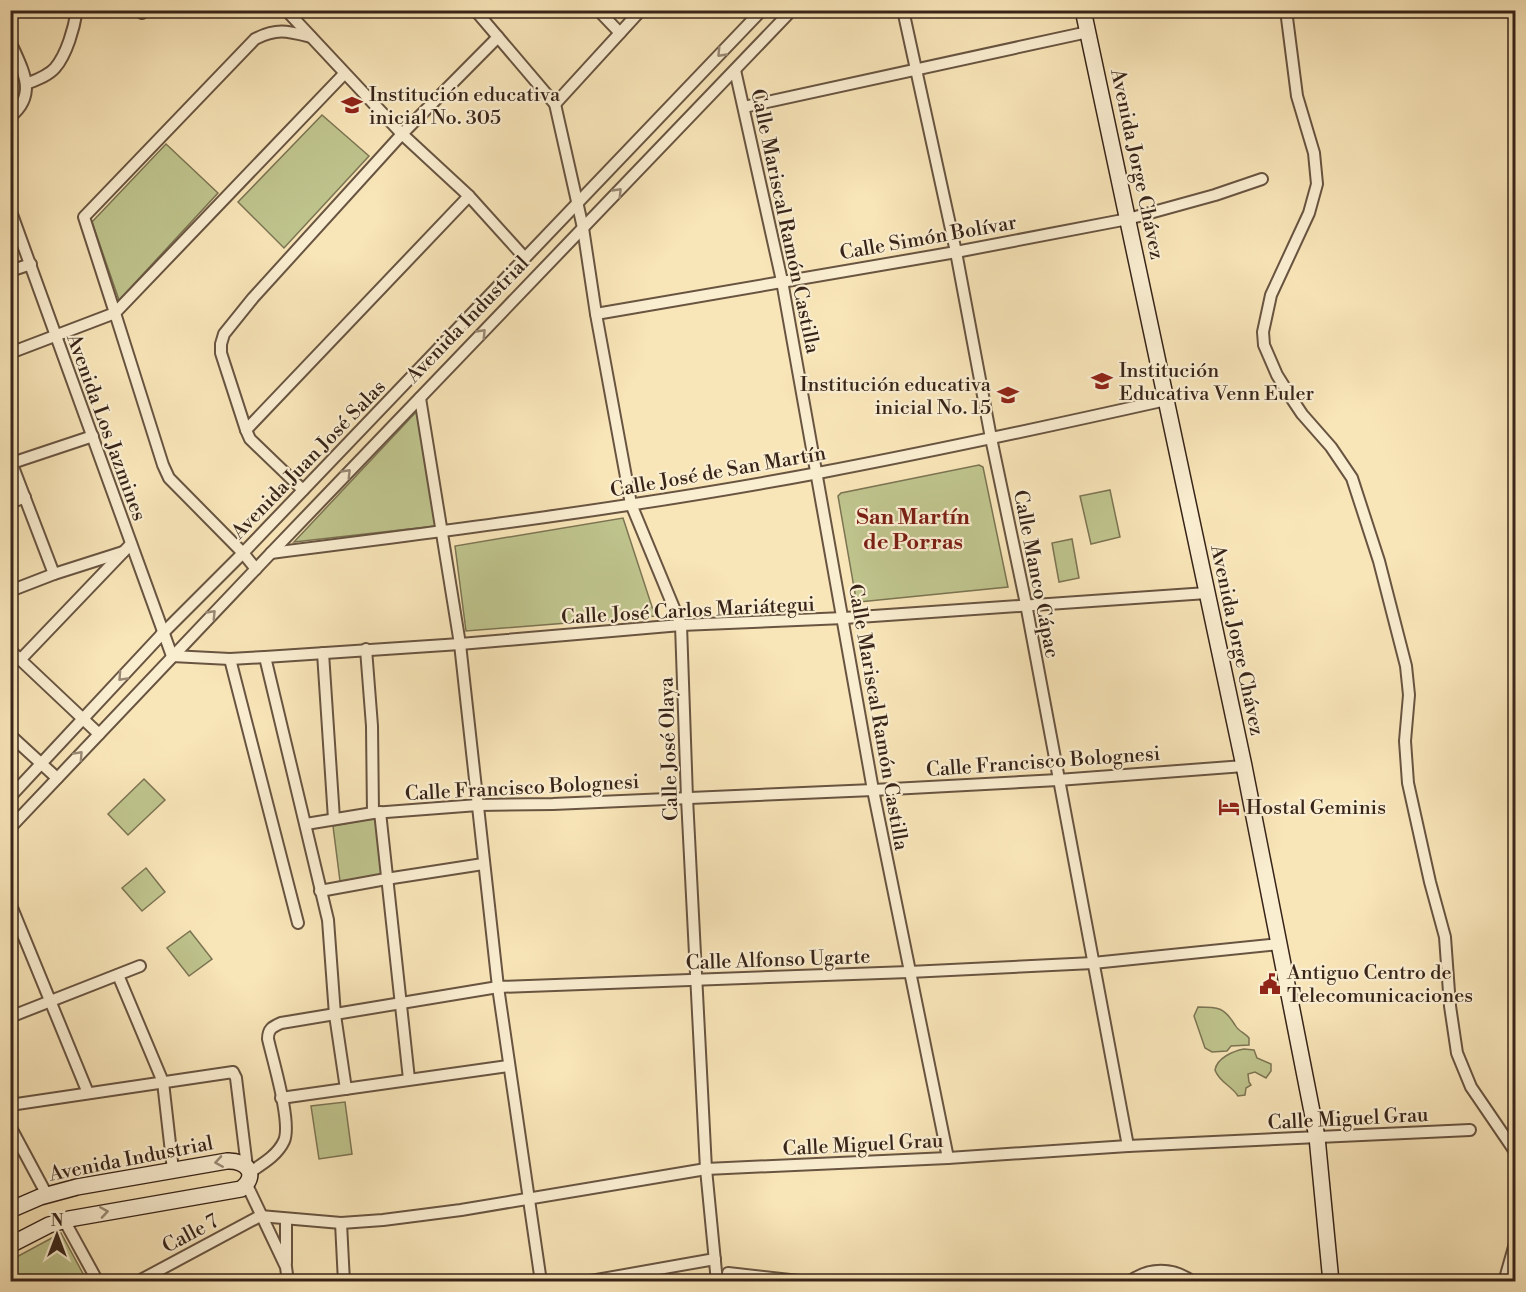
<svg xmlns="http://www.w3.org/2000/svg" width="1526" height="1292" font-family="'Libre Bodoni',serif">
  <rect width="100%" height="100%" fill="#f8e5b8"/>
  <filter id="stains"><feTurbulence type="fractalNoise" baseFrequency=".00333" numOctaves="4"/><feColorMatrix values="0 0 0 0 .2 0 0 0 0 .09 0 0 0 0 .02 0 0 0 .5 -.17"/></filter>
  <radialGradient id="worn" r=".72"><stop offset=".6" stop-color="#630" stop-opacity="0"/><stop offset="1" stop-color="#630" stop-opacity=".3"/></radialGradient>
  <!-- green -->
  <g fill="#bfc48d" stroke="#7c7453" stroke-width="1.5">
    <path d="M322 115 369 156 284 248 238 202Z"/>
    <path d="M166 144 218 193 119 300 92 222Z"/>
    <path d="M418 410 436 526 294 542Z"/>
    <path d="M979 465 983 467 1008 587 859 602 856 599 838 496 841 493Z"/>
    <path d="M1110 490 1120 537 1091 544 1080 496Z"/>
    <path d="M623 518 655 616 466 631 455 546Z"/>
    <path d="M1072 539 1079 578 1059 582 1052 543Z"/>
    <path d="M144 779 165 800 128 835 108 814Z"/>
    <path d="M377 818 383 876 340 881 333 826Z"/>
    <path d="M146 868 165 892 142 911 122 888Z"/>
    <path d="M190 931 212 959 189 976 167 948Z"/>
    <path d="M1198 1007C1218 1007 1224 1007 1235 1025 1238 1031 1245 1033 1249 1038V1045L1231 1046 1227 1051 1212 1052 1205 1048 1194 1016Z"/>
    <path d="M1244 1049 1254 1050 1257 1058 1271 1064V1071L1266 1078 1255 1072 1248 1074 1249 1082 1251 1085 1246 1088 1245 1095 1238 1096C1232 1086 1219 1082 1215 1070 1217 1058 1233 1051 1244 1049Z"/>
    <path d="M345 1102 352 1154 319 1159 311 1106Z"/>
    <path d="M61 1233 87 1281H11V1260Z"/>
  </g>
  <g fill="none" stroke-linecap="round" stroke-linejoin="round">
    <defs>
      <g id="street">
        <path d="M286 10 402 134 469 196 525 258"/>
        <path d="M475 10 555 104 583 228 596 314 631 504 681 625 687 798 706 1169 717 1282"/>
        <path d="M598 10 620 33"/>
        <path d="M903 10 956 252 991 438 1026 604 1128 1146"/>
        <path d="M1286 10 1297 96 1314 153 1317 184 1309 213 1271 295 1263 332 1264 345 1277 375 1292 399 1302 414 1331 447 1352 478 1379 561 1406 666 1409 695 1405 741 1408 783 1430 882 1445 937 1450 1006 1457 1053 1471 1087 1516 1153"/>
        <path d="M142 13 147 10"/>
        <path d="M10 41C22 69 39 94 10 117"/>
        <path d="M735 70 782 281 873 790 948 1158"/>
        <path d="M26 84C36 80 48 76 55 68 67 54 74 28 77 10"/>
        <path d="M555 104 641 10"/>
        <path d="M744 107 1088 32"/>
        <path d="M10 209 172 656"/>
        <path d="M10 271 31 264"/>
        <path d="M596 314 956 252 1128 219 1215 195 1262 179"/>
        <path d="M10 353 115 313 84 217 255 39C277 28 287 31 311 37"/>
        <path d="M420 398 460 644 498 987 541 1282"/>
        <path d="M246 430 469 196"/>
        <path d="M10 459 54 574"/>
        <path d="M12 463 93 436"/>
        <path d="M303 490 250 439 246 430 221 353V344L224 334 253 298 402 134 498 37"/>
        <path d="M10 503 25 497"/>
        <path d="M271 553C454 530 637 507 818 473 934 451 1050 426 1166 400"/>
        <path d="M256 569 243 553 169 478 163 465 115 313 344 74"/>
        <path d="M10 591 54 574 123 552"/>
        <path d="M161 635 243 553 762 10"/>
        <path d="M366 649 372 726 373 813"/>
        <path d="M10 650 99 734"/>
        <path d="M323 653 334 819"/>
        <path d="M172 656 230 659 265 657 460 644 681 625 844 618 1207 593"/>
        <path d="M265 657 328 920 335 1015 346 1089"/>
        <path d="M230 659 298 923"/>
        <path d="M20 660 131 544"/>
        <path d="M10 735 57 778"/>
        <path d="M10 797 162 634"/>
        <path d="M380 812 409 1079"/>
        <path d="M306 824 373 813 478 805 553 804 873 790 1058 780 1244 766"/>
        <path d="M10 828 271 553 792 10"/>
        <path d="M320 891 386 879 483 864"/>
        <path d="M10 903 88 1093"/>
        <path d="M118 975 163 1082 173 1170"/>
        <path d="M10 1017 140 966"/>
        <path d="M281 1098 508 1066"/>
        <path d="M10 1105 233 1072 236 1078 247 1167"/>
        <path d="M10 1126 47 1195"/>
        <path d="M249 1173C262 1164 277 1156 284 1141 292 1123 273 1061 268 1039 268 1029 272 1027 281 1023L498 987 909 972 1093 963 1280 944"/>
        <path d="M247 1185 286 1267 288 1282"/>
        <path d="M260 1216 341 1223 383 1220 461 1210 706 1169 948 1158 1128 1146 1470 1130"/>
        <path d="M64 1220 98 1282"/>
        <path d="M341 1223 344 1282"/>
        <path d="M286 1263V1220"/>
        <path d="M728 1273 808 1282"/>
        <path d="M137 1282 260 1216"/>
        <path d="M585 1282 715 1259"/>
        <path d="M1129 1282C1149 1267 1173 1267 1193 1282"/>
        <path d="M1504 1282 1516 1240"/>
      </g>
      <g id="secondary">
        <path d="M1083 10 1244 766 1317 1137 1331 1282"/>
        <path d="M10 1210 40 1197 77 1187 227 1161C247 1160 259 1175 241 1189L69 1219 49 1225 10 1245"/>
      </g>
    </defs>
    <!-- street casing -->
    <use href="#street" stroke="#685441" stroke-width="14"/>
    <!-- secondary casing -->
    <use href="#secondary" stroke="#382419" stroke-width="18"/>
    <!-- street -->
    <use href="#street" stroke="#faeed1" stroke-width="10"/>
    <!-- secondary -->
    <use href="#secondary" stroke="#faeed1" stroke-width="15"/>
  </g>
  <!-- one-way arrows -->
  <defs><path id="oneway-chevron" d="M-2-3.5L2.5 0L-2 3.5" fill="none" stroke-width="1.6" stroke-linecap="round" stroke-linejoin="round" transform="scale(1.5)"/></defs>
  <g stroke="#998975">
    <use href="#oneway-chevron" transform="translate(721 53) rotate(134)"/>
    <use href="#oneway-chevron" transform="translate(618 192) rotate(-46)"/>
    <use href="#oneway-chevron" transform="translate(482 333) rotate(-46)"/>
    <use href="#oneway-chevron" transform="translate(347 473) rotate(-46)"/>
    <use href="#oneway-chevron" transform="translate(212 614) rotate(-46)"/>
    <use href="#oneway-chevron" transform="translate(122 677) rotate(133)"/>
    <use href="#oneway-chevron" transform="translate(79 755) rotate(-47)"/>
    <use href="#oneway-chevron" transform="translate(219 1162) rotate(171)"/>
    <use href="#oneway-chevron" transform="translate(104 1212) rotate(-9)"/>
  </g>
  <!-- icons -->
  <defs>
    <symbol id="school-bare" viewBox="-9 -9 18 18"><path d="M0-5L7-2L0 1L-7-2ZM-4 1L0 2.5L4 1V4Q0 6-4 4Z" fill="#8f2418" stroke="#faeed1" stroke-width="2.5" paint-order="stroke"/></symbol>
    <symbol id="hotel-bare" viewBox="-9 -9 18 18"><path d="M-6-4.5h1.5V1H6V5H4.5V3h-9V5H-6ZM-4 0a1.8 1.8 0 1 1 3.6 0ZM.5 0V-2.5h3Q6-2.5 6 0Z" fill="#8f2418" stroke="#faeed1" stroke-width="2.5" paint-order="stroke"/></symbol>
    <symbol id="civic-bare" viewBox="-9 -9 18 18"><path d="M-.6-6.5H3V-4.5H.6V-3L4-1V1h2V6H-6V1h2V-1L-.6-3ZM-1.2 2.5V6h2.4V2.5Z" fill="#8f2418" stroke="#faeed1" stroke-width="2.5" paint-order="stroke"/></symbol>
  </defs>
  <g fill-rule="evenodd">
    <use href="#school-bare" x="337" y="90" width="30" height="30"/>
    <use href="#school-bare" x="1087" y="366" width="30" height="30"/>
    <use href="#school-bare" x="993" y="380" width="30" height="30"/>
    <use href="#hotel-bare" x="1214" y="792" width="30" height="30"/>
    <use href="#civic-bare" x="1255" y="969" width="30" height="30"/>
  </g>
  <g text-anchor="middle" stroke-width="4.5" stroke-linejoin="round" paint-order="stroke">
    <!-- poi labels -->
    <g font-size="20" fill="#382419" stroke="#faeed1" text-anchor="start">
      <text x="369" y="101">Institución educativa<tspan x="369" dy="23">inicial No. 305</tspan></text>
      <text x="1119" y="377">Institución<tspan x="1119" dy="23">Educativa Venn Euler</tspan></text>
      <text x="991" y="391" text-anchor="end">Institución educativa<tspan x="991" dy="23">inicial No. 15</tspan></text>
      <text x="1246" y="814">Hostal Geminis</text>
      <text x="1287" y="979">Antiguo Centro de<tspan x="1287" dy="23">Telecomunicaciones</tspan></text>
    </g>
    <!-- street labels -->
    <g font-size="20" fill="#382419" stroke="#faeed1">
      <text transform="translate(1138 164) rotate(78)" y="7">Avenida Jorge Chávez</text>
      <text transform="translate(786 221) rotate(78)" y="7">Calle Mariscal Ramón Castilla</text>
      <text transform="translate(928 237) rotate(-10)" y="7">Calle Simón Bolívar</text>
      <text transform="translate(467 319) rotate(-46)" y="7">Avenida Industrial</text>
      <text transform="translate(107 427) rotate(70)" y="7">Avenida Los Jazmines</text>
      <text transform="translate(308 459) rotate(-46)" y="7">Avenida Juan José Salas</text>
      <text transform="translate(718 471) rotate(-10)" y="7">Calle José de San Martín</text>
      <text transform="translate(1037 574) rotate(79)" y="7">Calle Manco Cápac</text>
      <text transform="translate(688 610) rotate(-3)" y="7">Calle José Carlos Mariátegui</text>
      <text transform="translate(1238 640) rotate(78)" y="7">Avenida Jorge Chávez</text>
      <text transform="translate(879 717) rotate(80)" y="7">Calle Mariscal Ramón Castilla</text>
      <text transform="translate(668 749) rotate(-92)" y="7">Calle José Olaya</text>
      <text transform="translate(1043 761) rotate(-4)" y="7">Calle Francisco Bolognesi</text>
      <text transform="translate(522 787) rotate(-3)" y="7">Calle Francisco Bolognesi</text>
      <text transform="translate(778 959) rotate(-2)" y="7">Calle Alfonso Ugarte</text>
      <text transform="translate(1348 1118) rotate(-3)" y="7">Calle Miguel Grau</text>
      <text transform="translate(863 1144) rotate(-3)" y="7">Calle Miguel Grau</text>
      <text transform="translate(131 1158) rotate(-11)" y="7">Avenida Industrial</text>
      <text transform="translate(190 1233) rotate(-28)" y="7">Calle 7</text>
    </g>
    <!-- quarter labels -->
    <g font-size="22" font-weight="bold" fill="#7a1f14" stroke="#faeed1">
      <text x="913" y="524">San Martín<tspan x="913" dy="25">de Porras</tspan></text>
    </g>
  </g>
  <!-- margin -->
  <rect width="1526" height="1292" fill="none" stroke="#f8e5b8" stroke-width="36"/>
  <rect x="12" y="12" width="1502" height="1268" fill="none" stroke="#382419" stroke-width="3"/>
  <rect x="18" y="18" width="1490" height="1256" fill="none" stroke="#382419" stroke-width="1.5"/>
  <!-- north arrow -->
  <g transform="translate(57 1235)" stroke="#faeed1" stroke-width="4.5" paint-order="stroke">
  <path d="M0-4.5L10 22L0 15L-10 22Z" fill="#382419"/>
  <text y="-9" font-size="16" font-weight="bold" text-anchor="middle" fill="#382419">N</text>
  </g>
  <rect width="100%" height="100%" filter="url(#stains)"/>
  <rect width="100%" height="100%" fill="url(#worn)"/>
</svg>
